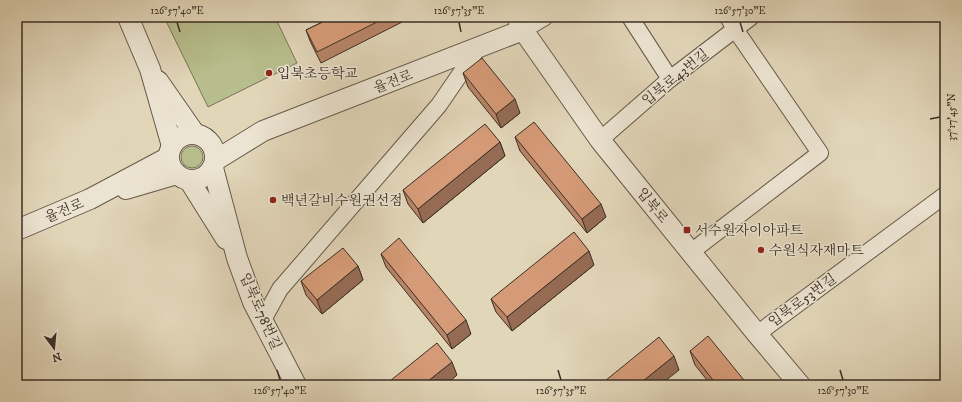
<svg xmlns="http://www.w3.org/2000/svg" width="962" height="402" font-family="'IM FELL DW Pica','Noto Serif KR',serif">
  <rect width="100%" height="100%" fill="#e2d6b9"/>
  <filter id="stains"><feTurbulence type="fractalNoise" baseFrequency=".005" numOctaves="4"/><feColorMatrix values="0 0 0 0 .2 0 0 0 0 .09 0 0 0 0 .02 0 0 0 .5 -.17"/></filter>
  <radialGradient id="worn" r=".72"><stop offset=".6" stop-color="#630" stop-opacity="0"/><stop offset="1" stop-color="#630" stop-opacity=".3"/></radialGradient>
  <!-- green -->
  <g fill="#b7bd8c" stroke="#797658">
    <path d="M164 17H275L297 63 208 107Z"/>
    <circle cx="192" cy="157" r="11"/>
  </g>
  <g fill="none" stroke-linecap="round" stroke-linejoin="round">
    <defs>
      <g id="minor">
        <path d="M630 17 670 79"/>
        <path d="M523 30 545 17"/>
        <path d="M600 140 670 79 751 17"/>
        <path d="M691 252 820 153 735 29 728 17"/>
        <path d="M263 320 280 289 439 105 478 48"/>
        <path d="M757 334 945 195"/>
      </g>
      <g id="tertiary">
        <path d="M128 17 150 69 172 146"/>
        <path d="M517 17 523 30 600 140 757 334 800 385"/>
        <path d="M158 81 195 134"/>
        <circle cx="192" cy="157" r="23"/>
        <path d="M216 160 263 131 523 30"/>
        <path d="M213 168 237 258 253 302 296 385"/>
        <path d="M189 180 226 239"/>
        <path d="M126 189 177 174"/>
        <path d="M17 230 90 199 169 157"/>
      </g>
    </defs>
    <!-- minor casing -->
    <use href="#minor" stroke="#65594a" stroke-width="18"/>
    <!-- tertiary casing -->
    <use href="#tertiary" stroke="#65594a" stroke-width="22"/>
    <!-- minor -->
    <use href="#minor" stroke="#ece4d2" stroke-width="16"/>
    <!-- tertiary -->
    <use href="#tertiary" stroke="#ece4d2" stroke-width="20"/>
  </g>
  <!-- wall -->
  <g fill="#b78466" stroke="#3b2f25">
    <path d="M333 17H412L321 63 310 41 306 30Z"/>
    <path d="M463 73 520 113 501 128 468 87Z"/>
    <path d="M515 137 606 217 587 233 520 151Z"/>
    <path d="M500 142 505 156 423 223 408 204 403 190Z"/>
    <path d="M381 254 471 334 452 349 386 267Z"/>
    <path d="M594 265 512 331 496 312 491 299Z"/>
    <path d="M358 266 363 280 322 314 306 295 301 281Z"/>
    <path d="M690 351 748 385H711L695 365Z"/>
  </g>
  <!-- shaded-wall -->
  <g fill="#956c53" stroke="#3b2f25">
    <path d="M515 99 520 113 501 128 496 114Z"/>
    <path d="M500 142 505 156 423 223 418 209Z"/>
    <path d="M601 204 606 217 587 233 582 219Z"/>
    <path d="M589 251 594 265 512 331 507 317Z"/>
    <path d="M358 266 363 280 322 314 317 300Z"/>
    <path d="M466 320 471 334 452 349 447 335Z"/>
    <path d="M674 356 679 370 660 385H638Z"/>
    <path d="M452 362 457 375 446 385H423Z"/>
  </g>
  <!-- building -->
  <g fill="#d59a77" stroke="#3b2f25">
    <path d="M333 17H387L317 52 306 30Z"/>
    <path d="M482 58 515 99 496 114 463 73Z"/>
    <path d="M534 122 601 204 582 219 515 137Z"/>
    <path d="M485 124 500 142 418 209 403 190Z"/>
    <path d="M574 232 589 251 507 317 491 299Z"/>
    <path d="M399 238 466 320 447 335 381 254Z"/>
    <path d="M343 248 358 266 317 300 301 281Z"/>
    <path d="M708 336 748 385H717L690 351Z"/>
    <path d="M659 337 674 356 638 385H600Z"/>
    <path d="M437 343 452 362 423 385H385Z"/>
  </g>
  <!-- ticks -->
  <path fill="none" stroke="#3b2f25" stroke-width="1.5" d="M177 22 180 32M459 22 461 32M740 22 743 32M930 119 940 117M277 370 280 380M558 370 561 380M840 370 843 380"/>
  <!-- markers -->
  <g fill="#8f2418" stroke="#ece4d2" stroke-width="1.5">
    <circle cx="269" cy="73" r="4"/>
    <circle cx="273" cy="200" r="4"/>
    <rect x="683" y="226" width="8" height="8" rx="2"/>
    <circle cx="761" cy="250" r="4"/>
  </g>
  <g text-anchor="middle" stroke-width="3" stroke-linejoin="round" paint-order="stroke">
    <!-- poi labels -->
    <g font-size="14" fill="#3b2f25" stroke="#ece4d2" text-anchor="start">
      <text x="277" y="78">입북초등학교</text>
      <text x="281" y="205">백년갈비수원권선점</text>
      <text x="695" y="235">서수원자이아파트</text>
      <text x="769" y="255">수원식자재마트</text>
    </g>
    <!-- street labels -->
    <g font-size="14" fill="#3b2f25" stroke="#ece4d2">
      <text transform="translate(675 77) rotate(-39)" y="5">입북로43번길</text>
      <text transform="translate(393 81) rotate(-21)" y="5">율전로</text>
      <text transform="translate(653 205) rotate(51)" y="5">입북로</text>
      <text transform="translate(64 210) rotate(-23)" y="5">율전로</text>
      <text transform="translate(802 300) rotate(-36)" y="5">입북로53번길</text>
      <text transform="translate(261 311) rotate(66)" y="5">입북로78번길</text>
    </g>
  </g>
  <!-- margin -->
  <rect width="962" height="402" fill="none" stroke="#e2d6b9" stroke-width="44"/>
  <!-- north arrow -->
  <g transform="translate(54 348) rotate(164)" stroke="#ece4d2" stroke-width="3" paint-order="stroke">
  <path d="M0-3L7 15L0 10L-7 15Z" fill="#3b2f25"/>
  <text y="-6" font-size="11" font-weight="bold" text-anchor="middle" fill="#3b2f25">N</text>
  </g>
  <rect x="22" y="22" width="918" height="358" fill="none" stroke="#3b2f25" stroke-width="1.5"/>
  <g font-size="10" text-anchor="middle" fill="#3b2f25">
    <text x="177" y="14">126°57'40"E</text>
    <text x="459" y="14">126°57'35"E</text>
    <text x="740" y="14">126°57'30"E</text>
    <text transform="translate(951 117) rotate(-90)" y="4">37°17'45"N</text>
    <text x="280" y="394">126°57'40"E</text>
    <text x="561" y="394">126°57'35"E</text>
    <text x="843" y="394">126°57'30"E</text>
  </g>
  <rect width="100%" height="100%" filter="url(#stains)"/>
  <rect width="100%" height="100%" fill="url(#worn)"/>
</svg>
